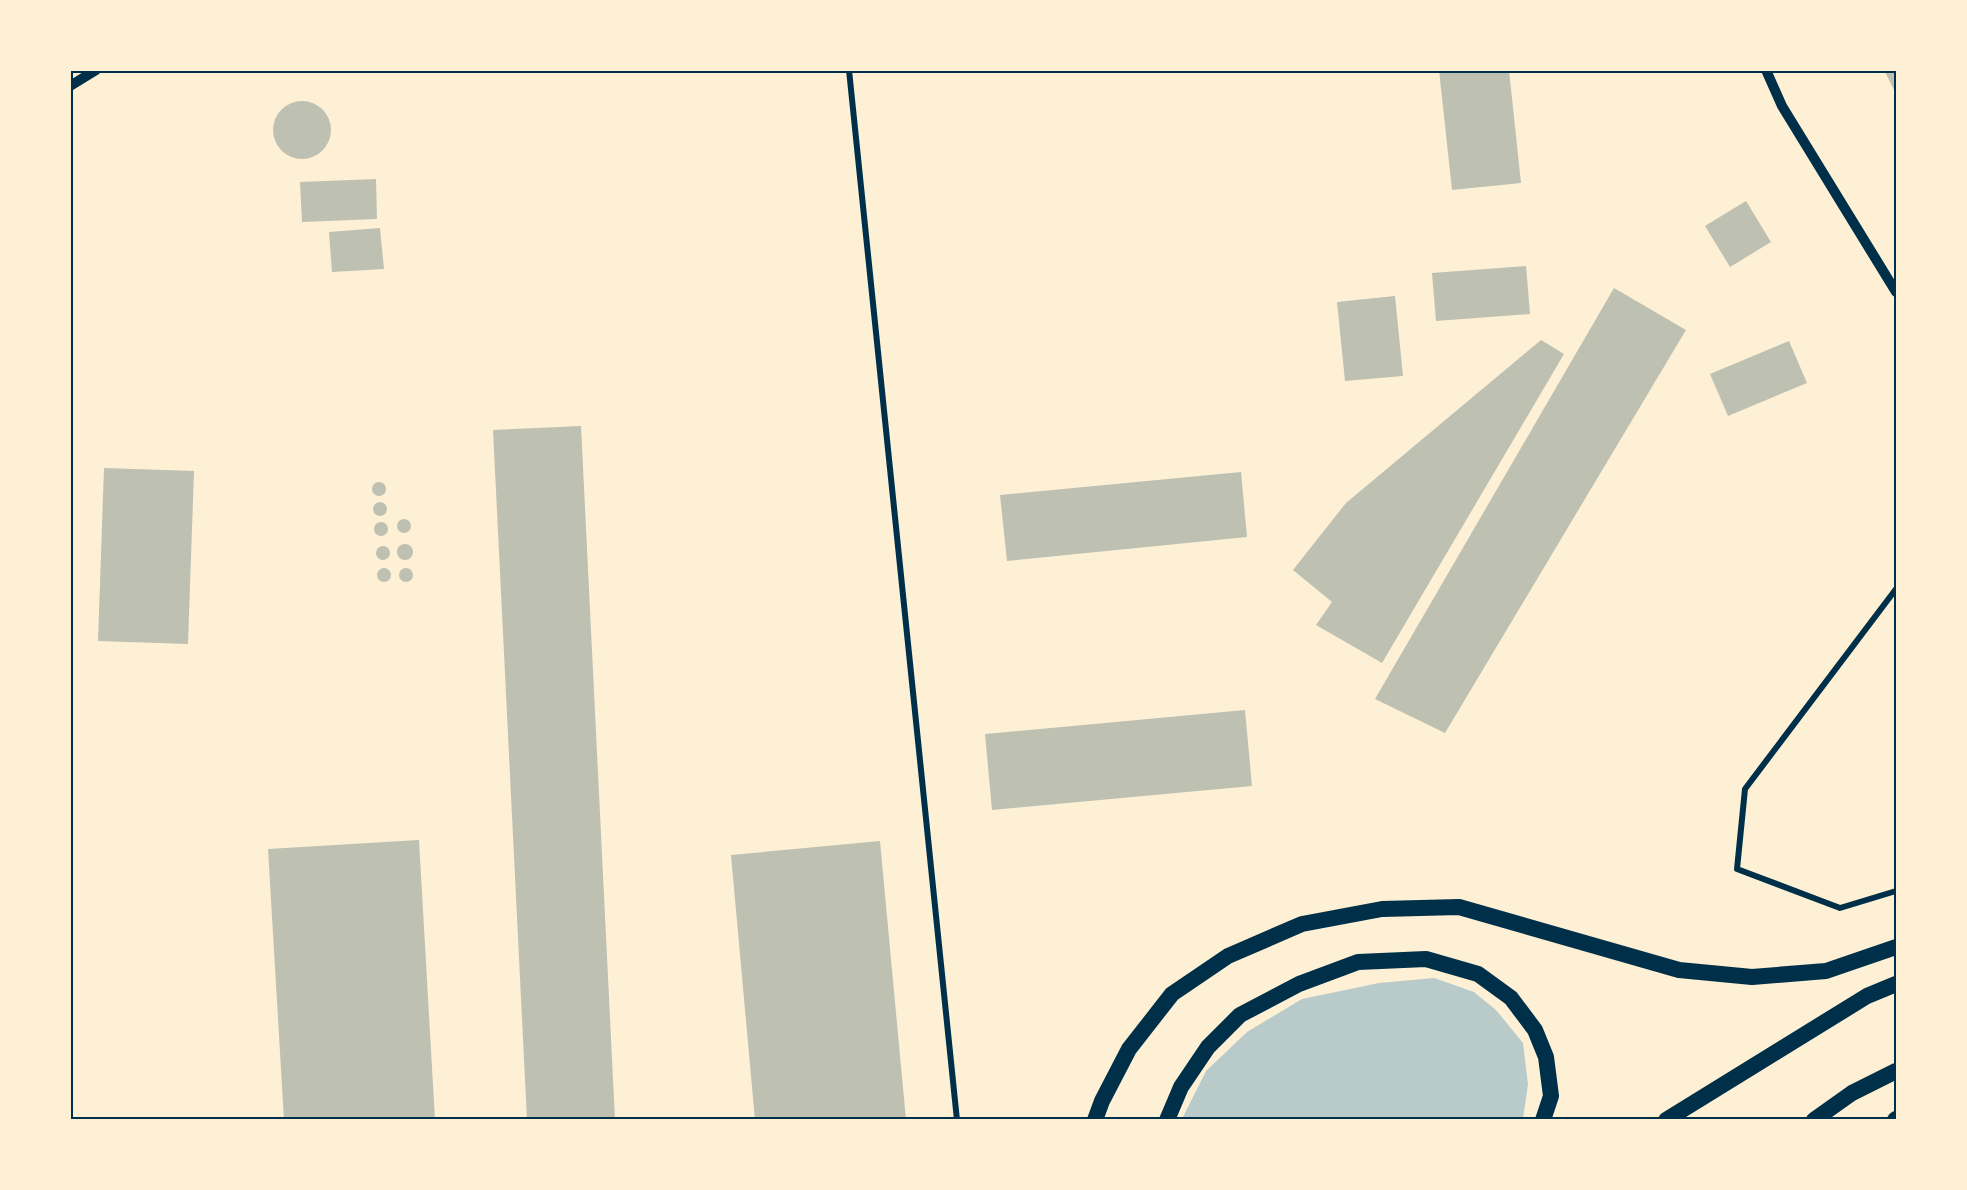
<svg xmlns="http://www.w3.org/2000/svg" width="1967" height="1190" font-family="'IBM Plex Sans',sans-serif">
  <rect width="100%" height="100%" fill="#fdf0d5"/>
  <!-- green -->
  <path fill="#b9caca" d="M1434 978 1474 992 1496 1010 1523 1043 1528 1084 1523 1119H1182L1206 1071 1247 1032 1302 999 1379 983Z"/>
  <!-- building -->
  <g fill="#bec0b2">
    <path d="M1439 70H1509L1521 183 1452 190Z"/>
    <path d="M1884 70H1896V94Z"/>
    <circle cx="302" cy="130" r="29"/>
    <path d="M376 179 377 219 302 222 300 182Z"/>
    <path d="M1746 201 1771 242 1730 267 1705 226Z"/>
    <path d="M380 228 384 269 332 272 329 232Z"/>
    <path d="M1526 266 1530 314 1436 321 1432 273Z"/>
    <path d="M1614 288 1686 330 1445 733 1375 699Z"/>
    <path d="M1395 296 1403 376 1345 381 1337 302Z"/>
    <path d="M1541 340 1564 354 1382 663 1316 625 1332 602 1293 570 1346 503Z"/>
    <path d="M1789 341 1807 383 1728 416 1710 374Z"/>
    <path d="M581 426 615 1120H527L493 430Z"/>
    <path d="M104 468 194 471 188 644 98 641Z"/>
    <path d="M1241 472 1247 537 1007 561 1000 495Z"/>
    <circle cx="379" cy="489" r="7"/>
    <circle cx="380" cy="509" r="7"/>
    <circle cx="404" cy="526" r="7"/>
    <circle cx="381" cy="529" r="7"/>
    <circle cx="405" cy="552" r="8"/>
    <circle cx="383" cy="553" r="7"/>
    <circle cx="406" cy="575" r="7"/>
    <circle cx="384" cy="575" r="7"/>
    <path d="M1245 710 1252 786 992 810 985 734Z"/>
    <path d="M419 840 435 1120H284L268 849Z"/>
    <path d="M880 841 906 1120H755L731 855Z"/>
  </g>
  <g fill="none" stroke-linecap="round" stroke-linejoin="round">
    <!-- minor -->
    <g stroke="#003049" stroke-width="6">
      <path d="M849 70 957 1120"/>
      <path d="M1896 589 1745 789 1737 869 1840 908 1896 891"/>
    </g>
    <!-- tertiary -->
    <g stroke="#003049" stroke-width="10">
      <path d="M1766 70 1782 106 1896 292"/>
      <path d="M70 86 96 70"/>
    </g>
    <!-- trunk -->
    <g stroke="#003049" stroke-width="16">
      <path d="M1095 1120 1102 1101 1129 1049 1172 994 1228 956 1302 924 1382 909 1459 907 1679 970 1752 977 1826 971 1896 947"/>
      <path d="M1167 1120 1181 1087 1208 1047 1240 1015 1299 984 1358 962 1426 959 1478 974 1511 998 1535 1030 1546 1057 1551 1096 1543 1120"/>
      <path d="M1666 1120 1867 996 1896 984"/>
      <path d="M1814 1120 1852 1093 1896 1071"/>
      <path d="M1895 1120 1896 1119"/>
    </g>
  </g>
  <!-- border -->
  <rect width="1967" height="1190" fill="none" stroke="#fdf0d5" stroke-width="144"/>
  <rect x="72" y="72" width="1823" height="1046" fill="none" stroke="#003049" stroke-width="2"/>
</svg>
